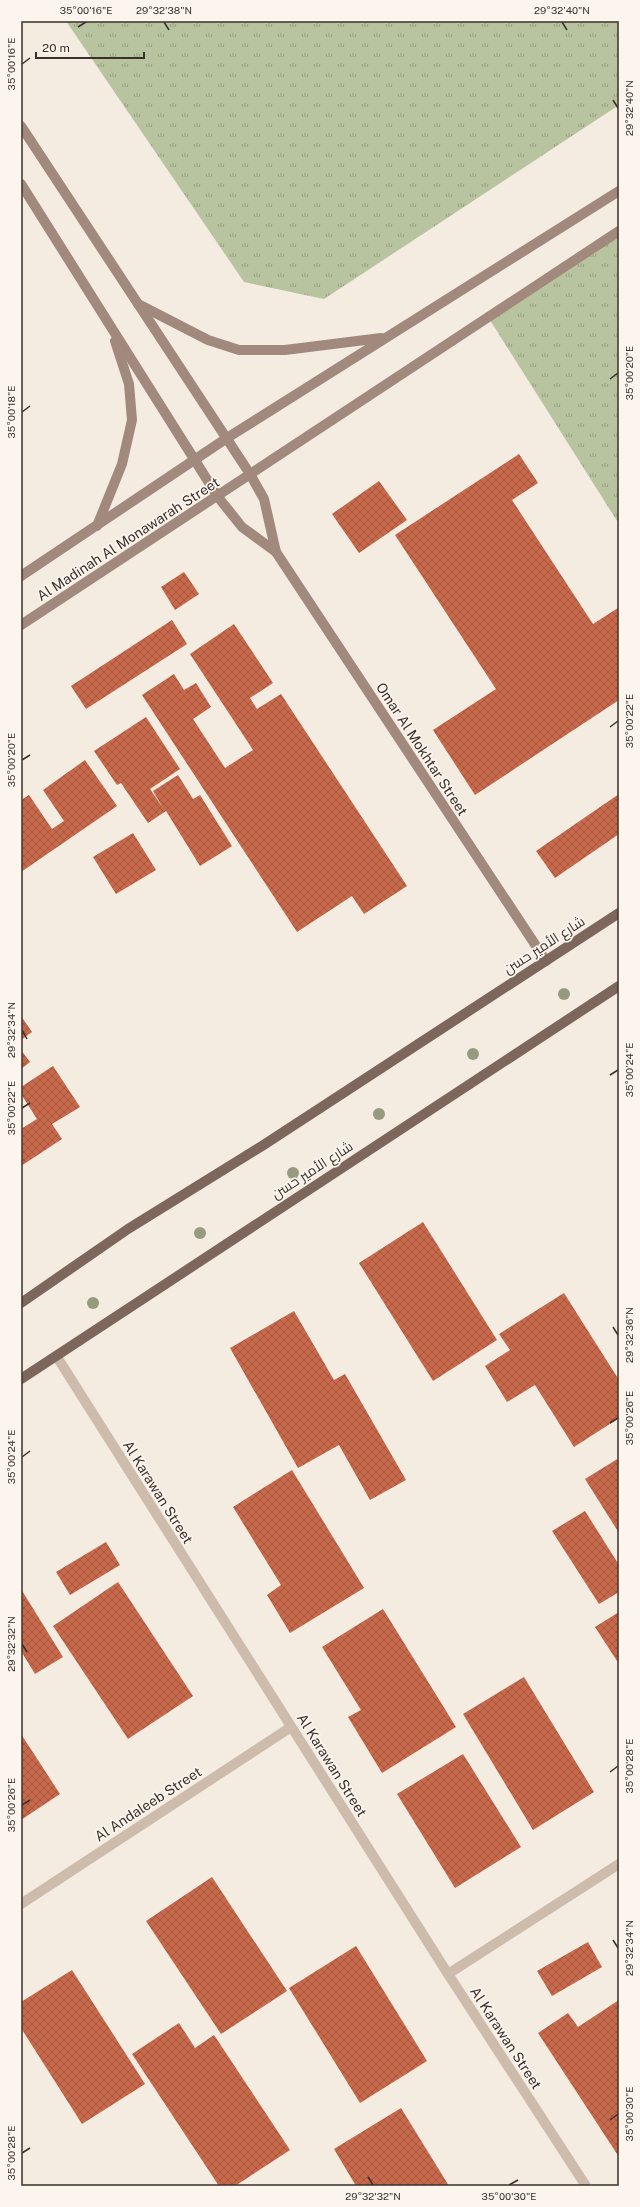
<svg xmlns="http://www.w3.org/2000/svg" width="640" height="2207" font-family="'Public Sans',Cairo,sans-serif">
  <defs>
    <pattern id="grass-tufts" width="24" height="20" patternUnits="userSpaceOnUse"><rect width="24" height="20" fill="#b8c4a0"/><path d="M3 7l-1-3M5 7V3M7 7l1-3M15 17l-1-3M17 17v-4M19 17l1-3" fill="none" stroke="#97a083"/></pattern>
    <pattern id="building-cross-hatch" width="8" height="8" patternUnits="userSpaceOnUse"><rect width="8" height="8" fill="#c8694b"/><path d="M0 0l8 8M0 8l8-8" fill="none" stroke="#a4573f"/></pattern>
  </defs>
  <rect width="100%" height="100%" fill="#f4ebe1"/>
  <!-- grass -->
  <g fill="url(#grass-tufts)">
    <path d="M66 21H619V105L324 299 244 282Z"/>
    <path d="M619 230V524L488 317Z"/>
  </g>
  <!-- building -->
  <g fill="url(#building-cross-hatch)">
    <path d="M519 454 538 483 512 500 593 624 618 608 619 609V700L475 795 433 730 496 689 395 535Z"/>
    <path d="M379 481 407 520 359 553 332 514Z"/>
    <path d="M184 572 199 594 175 610 161 587Z"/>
    <path d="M172 620 187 644 86 709 71 686Z"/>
    <path d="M234 624 273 683 250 698 257 709 281 694 407 886 364 914 352 896 297 932 142 695 174 674 184 690 196 683 211 707 193 719 225 768 253 750 190 654Z"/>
    <path d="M146 717 180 769 150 789 163 808 153 791 178 775 193 799 200 795 232 846 200 866 166 811 148 823 121 783 117 785 94 751Z"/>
    <path d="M85 760 117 806 21 872V800L29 795 52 829 64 821 43 790Z"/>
    <path d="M619 794V834L555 878 536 851Z"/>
    <path d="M133 833 156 870 116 894 93 857Z"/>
    <path d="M21 1016 32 1032 21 1040Z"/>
    <path d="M21 1050 30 1062 21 1069Z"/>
    <path d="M53 1066 80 1107 52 1124 62 1139 21 1166V1129L37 1119 21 1094V1087Z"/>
    <path d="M423 1222 497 1340 433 1381 359 1263Z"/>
    <path d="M564 1293 619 1380V1418L574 1447 535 1385 507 1402 485 1366 510 1350 499 1334Z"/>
    <path d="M294 1311 334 1380 345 1374 406 1480 370 1500 339 1445 298 1468 230 1348Z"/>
    <path d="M619 1458V1533L585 1479Z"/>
    <path d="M292 1470 364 1588 290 1633 267 1595 281 1585 233 1507Z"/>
    <path d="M585 1511 619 1565V1592L599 1604 552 1531Z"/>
    <path d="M106 1542 120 1565 70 1595 56 1572Z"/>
    <path d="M118 1582 193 1696 128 1739 53 1626Z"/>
    <path d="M21 1589 63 1657 35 1674 21 1651Z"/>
    <path d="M383 1609 456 1727 382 1773 348 1717 361 1710 322 1647Z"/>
    <path d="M619 1612V1664L595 1627Z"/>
    <path d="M524 1677 594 1792 533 1830 463 1714Z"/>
    <path d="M21 1734 60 1794 21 1820Z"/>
    <path d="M463 1754 521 1847 455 1888 397 1794Z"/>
    <path d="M212 1877 287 1991 221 2034 146 1921Z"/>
    <path d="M588 1942 602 1967 552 1996 537 1971Z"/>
    <path d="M356 1946 427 2061 360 2103 289 1988Z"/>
    <path d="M72 1970 145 2084 82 2124 21 2028V2002Z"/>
    <path d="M619 2000V2157L538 2033 568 2013 578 2027Z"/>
    <path d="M179 2023 195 2048 214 2035 290 2150 235 2186H219L132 2054Z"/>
    <path d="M401 2108 449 2186H356L334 2149Z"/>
  </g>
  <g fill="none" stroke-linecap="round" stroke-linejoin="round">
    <!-- street -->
    <g stroke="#cdbbac" stroke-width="10">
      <path d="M57 1357 448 1974 586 2186"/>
      <path d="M21 1904 291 1727"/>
      <path d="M448 1974 619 1864"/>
    </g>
    <!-- secondary -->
    <g stroke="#a18a7d" stroke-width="10">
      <path d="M21 126 250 474 264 499 276 552"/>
      <path d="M21 184 218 497 242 527 276 552 546 961"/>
      <path d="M138 304 208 340 239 350H285L381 338"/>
      <path d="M97 526 122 464 132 420 129 384 115 341"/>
      <path d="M21 576 227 438 619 191"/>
      <path d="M21 625 619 231"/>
    </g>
    <!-- primary -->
    <g stroke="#7d675c" stroke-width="10">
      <path d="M21 1303 128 1229 262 1146 619 913"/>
      <path d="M21 1379 619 986"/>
    </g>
  </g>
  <!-- trees -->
  <g fill="#969b7f">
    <circle cx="564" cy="994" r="6"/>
    <circle cx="473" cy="1054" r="6"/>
    <circle cx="379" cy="1114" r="6"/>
    <circle cx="293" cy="1173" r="6"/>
    <circle cx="200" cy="1233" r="6"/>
    <circle cx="93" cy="1303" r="6"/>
  </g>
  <!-- ticks -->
  <path fill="none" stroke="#3b302b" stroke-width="1.5" d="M164 22 169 30M562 22 567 30M78 27 86 22M22 64 30 58M613 100 618 108M610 379 618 373M22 412 30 406M610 727 618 721M22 760 30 755M22 1030 27 1039M610 1075 618 1070M22 1108 30 1103M613 1327 618 1335M610 1423 618 1418M22 1457 30 1451M22 1644 27 1652M610 1772 618 1766M22 1805 30 1800M613 1940 618 1948M610 2120 618 2114M22 2153 30 2148M368 2177 373 2185M509 2185 518 2180"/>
  <g text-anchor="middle" stroke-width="3.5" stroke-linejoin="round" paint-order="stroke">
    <!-- street labels -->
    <g font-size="14" fill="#3b302b" stroke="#fbf5ee">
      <text transform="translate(128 539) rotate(-33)" y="5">Al Madinah Al Monawarah Street</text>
      <text transform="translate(422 749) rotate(57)" y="5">Omar Al Mokhtar Street</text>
      <text transform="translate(544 945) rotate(-33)" y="5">شارع الأمير حسن</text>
      <text transform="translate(312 1170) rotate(-33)" y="5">شارع الأمير حسن</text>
      <text transform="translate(158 1492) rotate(58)" y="5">Al Karawan Street</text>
      <text transform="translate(332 1765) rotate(58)" y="5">Al Karawan Street</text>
      <text transform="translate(148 1804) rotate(-33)" y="5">Al Andaleeb Street</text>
      <text transform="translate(506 2038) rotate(57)" y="5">Al Karawan Street</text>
    </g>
  </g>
  <!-- border -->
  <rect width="640" height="2207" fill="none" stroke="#fbf5ee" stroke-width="44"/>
  <!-- scale -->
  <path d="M36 52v6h108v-6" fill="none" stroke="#3b302b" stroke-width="2"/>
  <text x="42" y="52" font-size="12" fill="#3b302b" stroke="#fbf5ee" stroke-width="3" paint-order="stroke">20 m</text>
  <rect x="22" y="22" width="596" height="2163" fill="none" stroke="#3b302b" stroke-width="1.5"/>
  <g font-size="10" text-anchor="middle" fill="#3b302b">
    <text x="86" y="14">35°00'16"E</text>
    <text x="164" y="14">29°32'38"N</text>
    <text x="562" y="14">29°32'40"N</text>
    <text transform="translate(11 64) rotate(-90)" y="4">35°00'16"E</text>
    <text transform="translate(629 108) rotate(-90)" y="4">29°32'40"N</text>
    <text transform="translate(629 373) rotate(-90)" y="4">35°00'20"E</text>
    <text transform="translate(11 412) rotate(-90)" y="4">35°00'18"E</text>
    <text transform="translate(629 721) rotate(-90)" y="4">35°00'22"E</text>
    <text transform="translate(11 760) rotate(-90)" y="4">35°00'20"E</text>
    <text transform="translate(11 1030) rotate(-90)" y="4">29°32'34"N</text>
    <text transform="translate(629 1070) rotate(-90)" y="4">35°00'24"E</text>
    <text transform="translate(11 1108) rotate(-90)" y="4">35°00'22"E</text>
    <text transform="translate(629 1335) rotate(-90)" y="4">29°32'36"N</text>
    <text transform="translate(629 1418) rotate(-90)" y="4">35°00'26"E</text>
    <text transform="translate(11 1457) rotate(-90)" y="4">35°00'24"E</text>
    <text transform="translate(11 1644) rotate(-90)" y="4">29°32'32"N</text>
    <text transform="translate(629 1766) rotate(-90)" y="4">35°00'28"E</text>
    <text transform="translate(11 1805) rotate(-90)" y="4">35°00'26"E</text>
    <text transform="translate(629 1948) rotate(-90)" y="4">29°32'34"N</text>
    <text transform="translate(629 2114) rotate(-90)" y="4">35°00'30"E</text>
    <text transform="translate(11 2153) rotate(-90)" y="4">35°00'28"E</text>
    <text x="373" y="2200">29°32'32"N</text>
    <text x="509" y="2200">35°00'30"E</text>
  </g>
</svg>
